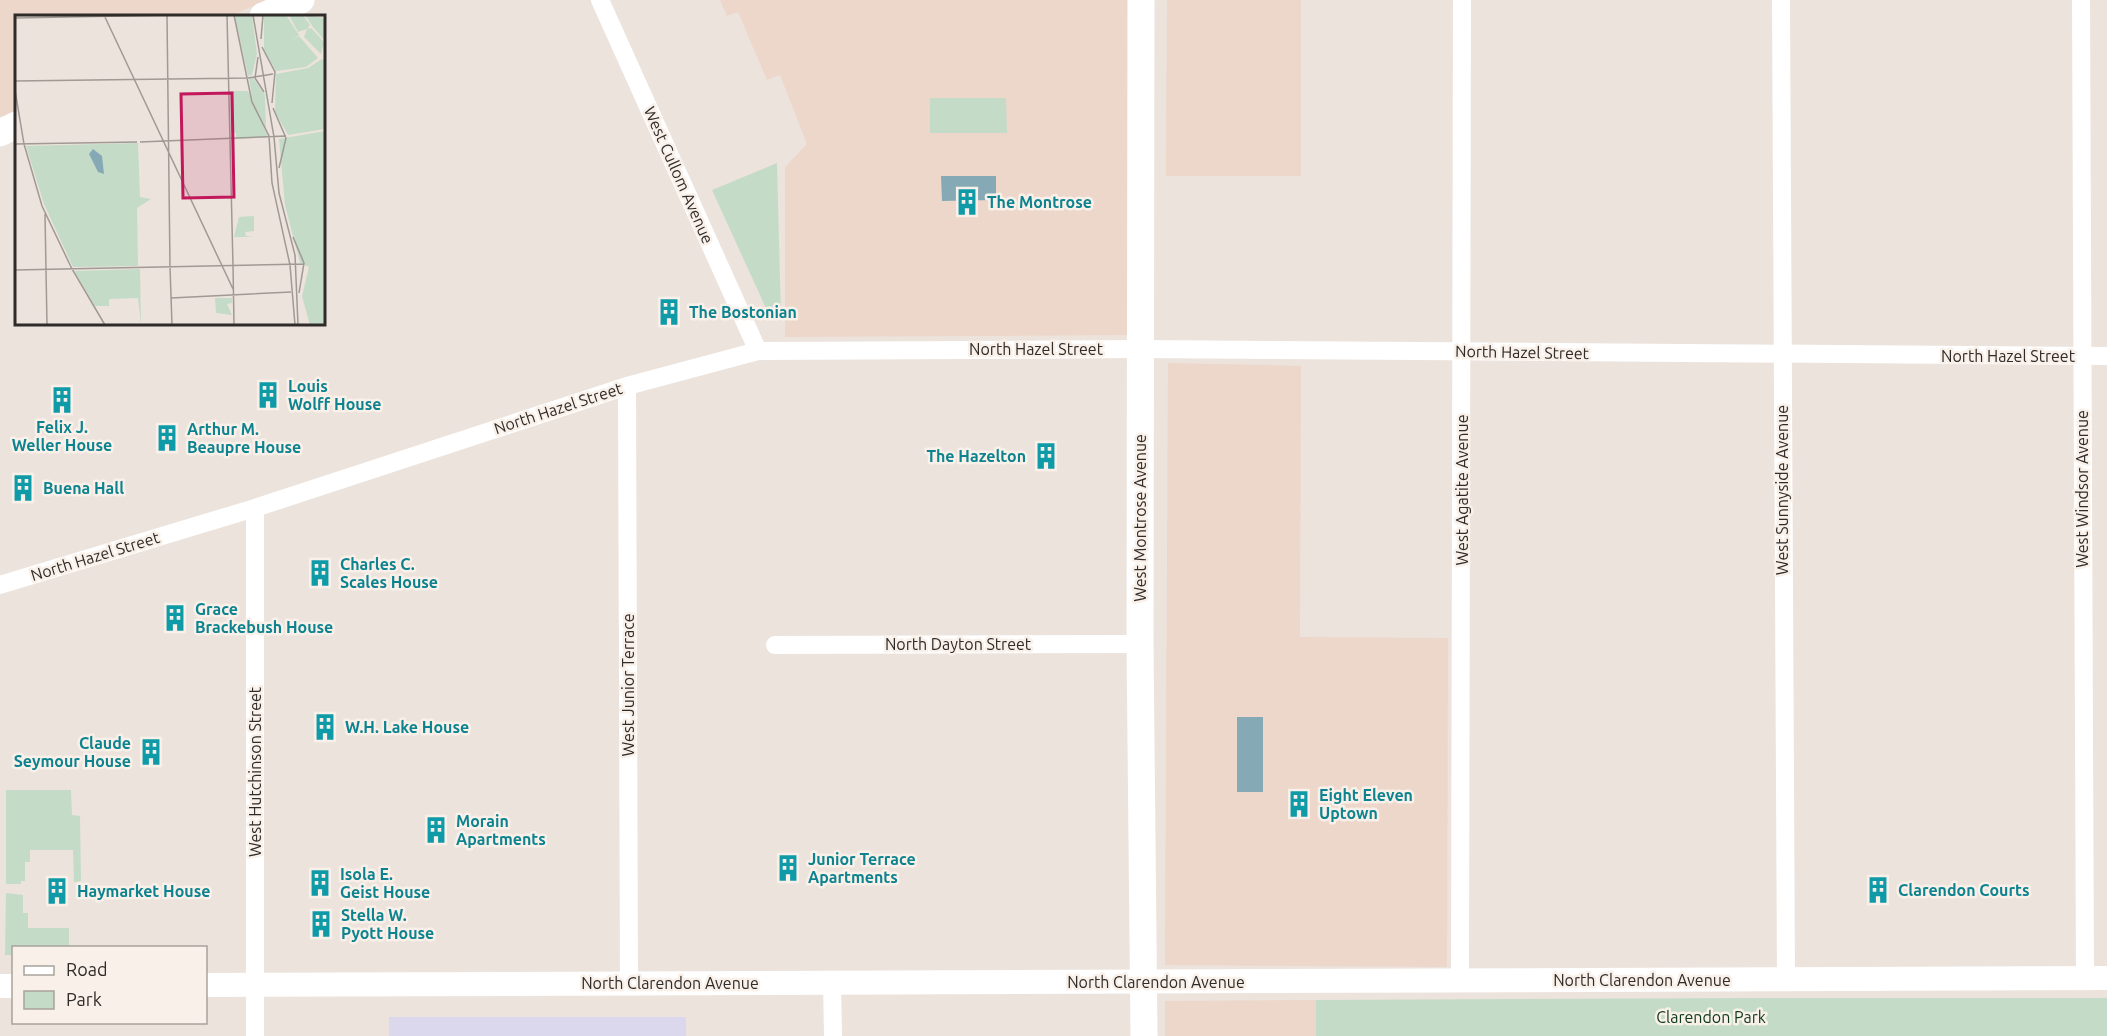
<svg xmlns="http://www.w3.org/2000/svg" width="2107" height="1036" font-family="Ubuntu,sans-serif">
  <rect width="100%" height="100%" fill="#ece3dc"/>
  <!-- commercial -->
  <g fill="#edd6ca">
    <path d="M0 0H267L230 16H16V112L6 116H0Z"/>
    <path d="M720 0H1132V335L785 337V167L807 144 780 75 767 80 738 12 727 16Z"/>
    <path d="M1167 0H1301V176H1166Z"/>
    <path d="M1168 363 1301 366 1300 637 1448 638 1447 967 1165 965Z"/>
    <path d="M1316 1000V1036H1165V1001Z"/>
  </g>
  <!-- education -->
  <rect fill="#dbd8ee" x="389" y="1017" width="297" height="19"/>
  <!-- green -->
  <g fill="#c4dbc8">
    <path d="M930 98H1006L1007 133H930Z"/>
    <path d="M777 163 781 318 770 317 712 190Z"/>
    <path d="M6 790H71L72 815 80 816 81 881 74 882 73 850H30V862H25V881H21V884H6Z"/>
    <path d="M6 893 23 895V913H28V928H69V947L14 948 13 955H5Z"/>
    <path d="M1756 998H2107V1036H1316V1000Z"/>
  </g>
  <!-- water -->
  <g fill="#86aab5">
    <path d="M941 176H996V200L942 201Z"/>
    <rect x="1237" y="717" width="26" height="75"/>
  </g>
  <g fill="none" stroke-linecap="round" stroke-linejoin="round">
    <!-- minor -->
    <g stroke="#fff" stroke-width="18">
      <path d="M600 0 758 351"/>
      <path d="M1781 0 1786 979"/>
      <path d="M2081 0 2085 978"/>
      <path d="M627 386 629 983"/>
      <path d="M255 508V1036"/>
      <path d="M0 585 255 508 627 386 758 351 1140 349 2107 356"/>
      <path d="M775 645 1140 644"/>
      <path d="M1460 980 1462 0"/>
      <path d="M832 983 833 1036"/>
    </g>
    <!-- tertiary -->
    <g stroke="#fff" stroke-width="24">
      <path d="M206 985 2107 978"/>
      <path d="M0 986H14"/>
    </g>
    <!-- secondary -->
    <g stroke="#fff" stroke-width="27">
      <path d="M1141 0 1140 644 1144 1036"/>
      <path d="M263 16 301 0"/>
      <path d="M0 133 16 125"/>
    </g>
  </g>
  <!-- icons -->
  <defs>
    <symbol id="building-bare" viewBox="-9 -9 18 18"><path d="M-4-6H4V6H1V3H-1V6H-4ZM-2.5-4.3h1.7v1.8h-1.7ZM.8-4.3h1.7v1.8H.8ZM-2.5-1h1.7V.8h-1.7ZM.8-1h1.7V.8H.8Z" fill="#0f9aa8" stroke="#f9f1e9" stroke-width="2.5" paint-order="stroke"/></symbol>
  </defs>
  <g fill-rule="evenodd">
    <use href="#building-bare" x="948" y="183" width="38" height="38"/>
    <use href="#building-bare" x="650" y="293" width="38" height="38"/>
    <use href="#building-bare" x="249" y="376" width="38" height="38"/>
    <use href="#building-bare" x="43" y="381" width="38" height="38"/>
    <use href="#building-bare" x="148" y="419" width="38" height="38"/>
    <use href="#building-bare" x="1027" y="437" width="38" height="38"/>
    <use href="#building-bare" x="4" y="469" width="38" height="38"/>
    <use href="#building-bare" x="301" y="554" width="38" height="38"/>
    <use href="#building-bare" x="156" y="599" width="38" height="38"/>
    <use href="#building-bare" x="306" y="708" width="38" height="38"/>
    <use href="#building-bare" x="132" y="733" width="38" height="38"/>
    <use href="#building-bare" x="1280" y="785" width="38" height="38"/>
    <use href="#building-bare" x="417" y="811" width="38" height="38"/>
    <use href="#building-bare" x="769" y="849" width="38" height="38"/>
    <use href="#building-bare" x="301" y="864" width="38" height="38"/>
    <use href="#building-bare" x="1859" y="871" width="38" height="38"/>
    <use href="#building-bare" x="38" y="872" width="38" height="38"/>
    <use href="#building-bare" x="302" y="905" width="38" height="38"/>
  </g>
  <g text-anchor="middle" stroke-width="5" stroke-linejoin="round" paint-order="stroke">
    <!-- street labels -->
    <g font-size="16" fill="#2f2b29" stroke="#f9f1e9">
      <text transform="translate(679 175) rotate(66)" y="6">West Cullom Avenue</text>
      <text x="1036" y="355">North Hazel Street</text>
      <text transform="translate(1522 352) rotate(1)" y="6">North Hazel Street</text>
      <text x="2008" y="362">North Hazel Street</text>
      <text transform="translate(558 408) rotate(-18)" y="6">North Hazel Street</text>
      <text transform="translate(2082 489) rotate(-90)" y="6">West Windsor Avenue</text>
      <text transform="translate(1462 490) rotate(-90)" y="6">West Agatite Avenue</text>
      <text transform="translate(1782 490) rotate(-90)" y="6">West Sunnyside Avenue</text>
      <text transform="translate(1140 518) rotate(-90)" y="6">West Montrose Avenue</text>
      <text transform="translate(95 556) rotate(-17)" y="6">North Hazel Street</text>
      <text x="958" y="650">North Dayton Street</text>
      <text transform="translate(628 685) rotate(-90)" y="6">West Junior Terrace</text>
      <text transform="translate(255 772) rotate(-90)" y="6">West Hutchinson Street</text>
      <text x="1642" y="986">North Clarendon Avenue</text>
      <text x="1156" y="988">North Clarendon Avenue</text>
      <text x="670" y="989">North Clarendon Avenue</text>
    </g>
    <!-- culture labels -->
    <g font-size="16" font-weight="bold" fill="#0d838f" stroke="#f9f1e9" text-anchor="start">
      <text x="987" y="208">The Montrose</text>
      <text x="689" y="318">The Bostonian</text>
      <text x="288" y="392">Louis<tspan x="288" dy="18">Wolff House</tspan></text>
      <text x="62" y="433" text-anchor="middle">Felix J.<tspan x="62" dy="18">Weller House</tspan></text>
      <text x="187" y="435">Arthur M.<tspan x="187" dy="18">Beaupre House</tspan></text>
      <text x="1026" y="462" text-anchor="end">The Hazelton</text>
      <text x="43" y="494">Buena Hall</text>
      <text x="340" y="570">Charles C.<tspan x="340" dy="18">Scales House</tspan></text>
      <text x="195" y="615">Grace<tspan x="195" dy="18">Brackebush House</tspan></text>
      <text x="345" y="733">W.H. Lake House</text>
      <text x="131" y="749" text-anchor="end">Claude<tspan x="131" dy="18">Seymour House</tspan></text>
      <text x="1319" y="801">Eight Eleven<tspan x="1319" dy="18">Uptown</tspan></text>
      <text x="456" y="827">Morain<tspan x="456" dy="18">Apartments</tspan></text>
      <text x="808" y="865">Junior Terrace<tspan x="808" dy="18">Apartments</tspan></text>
      <text x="340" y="880">Isola E.<tspan x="340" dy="18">Geist House</tspan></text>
      <text x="1898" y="896">Clarendon Courts</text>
      <text x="77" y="897">Haymarket House</text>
      <text x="341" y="921">Stella W.<tspan x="341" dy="18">Pyott House</tspan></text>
    </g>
    <!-- park labels -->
    <g font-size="16" fill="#0b381a" stroke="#f9f1e9">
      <text x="1711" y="1023">Clarendon Park</text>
    </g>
  </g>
  <!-- overview -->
  <g transform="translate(15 15)">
    <rect width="310" height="310" fill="#ece3dc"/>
    <path d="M237 0 242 39 237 60 233 61 220 1ZM249 0H271L284 20 278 25 284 21 303 43 291 52 261 56 249 35ZM274 0H288L295 10 292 14 296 13 309 27 306 39 289 22 292 14 283 17ZM290 0 310 3V26L298 12ZM307 44 311 47 310 114 273 120 260 97 261 59 293 53ZM234 63H238L250 80 251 113 238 88ZM215 76H233L253 122 221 124V118L216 117ZM310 116V310H295L287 281 294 252 285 248 270 190 264 124ZM123 128 125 182 136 184 122 193 123 251 58 252 29 189 11 131ZM239 201V216L230 217 231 221 239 222H219L224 202ZM125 254 126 310 123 283 94 284V291H80L59 256ZM200 283H217V288L212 289 217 300 201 298Z" fill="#c4dbc8"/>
    <path d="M78 134 87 141 89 159 83 157 74 139Z" fill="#86aab5"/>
    <path fill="none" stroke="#a09994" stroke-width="1.5" d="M89 0 218 274M152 0 155 252M212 0 218 251M219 0 237 87 254 121 257 168 275 250M238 0 259 122 264 178 280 240 283 310M0 3 158 0M246 24 248 0M247 32 260 57 257 88M243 42 240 63 249 77M0 66 233 63 258 59M0 75 9 129 27 191 57 254 90 310M258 93 271 123 264 153M125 127 271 121M0 129 122 127M30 199 32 310M278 222 289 248 284 278M275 250 280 310M218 251 219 310M155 252 157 310M0 255 289 249M156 283 276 277"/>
    <path fill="#c2185b" fill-opacity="0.15" stroke="#c2185b" stroke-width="3" d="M217 78 219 182 168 183 166 79Z"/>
    <rect width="310" height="310" fill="none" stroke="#2f2b29" stroke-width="3"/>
  </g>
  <!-- legend -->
  <rect x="12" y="946" width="195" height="78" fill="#f9f1e9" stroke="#a8a29c" stroke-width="1.5"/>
  <rect x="24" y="966" width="30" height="9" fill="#ffffff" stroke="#a8a29c" stroke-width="1.5"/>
  <text x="66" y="976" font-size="18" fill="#2f2b29">Road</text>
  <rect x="24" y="991" width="30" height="18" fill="#c4dbc8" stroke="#a8a29c" stroke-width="1.5"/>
  <text x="66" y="1006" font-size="18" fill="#2f2b29">Park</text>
</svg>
